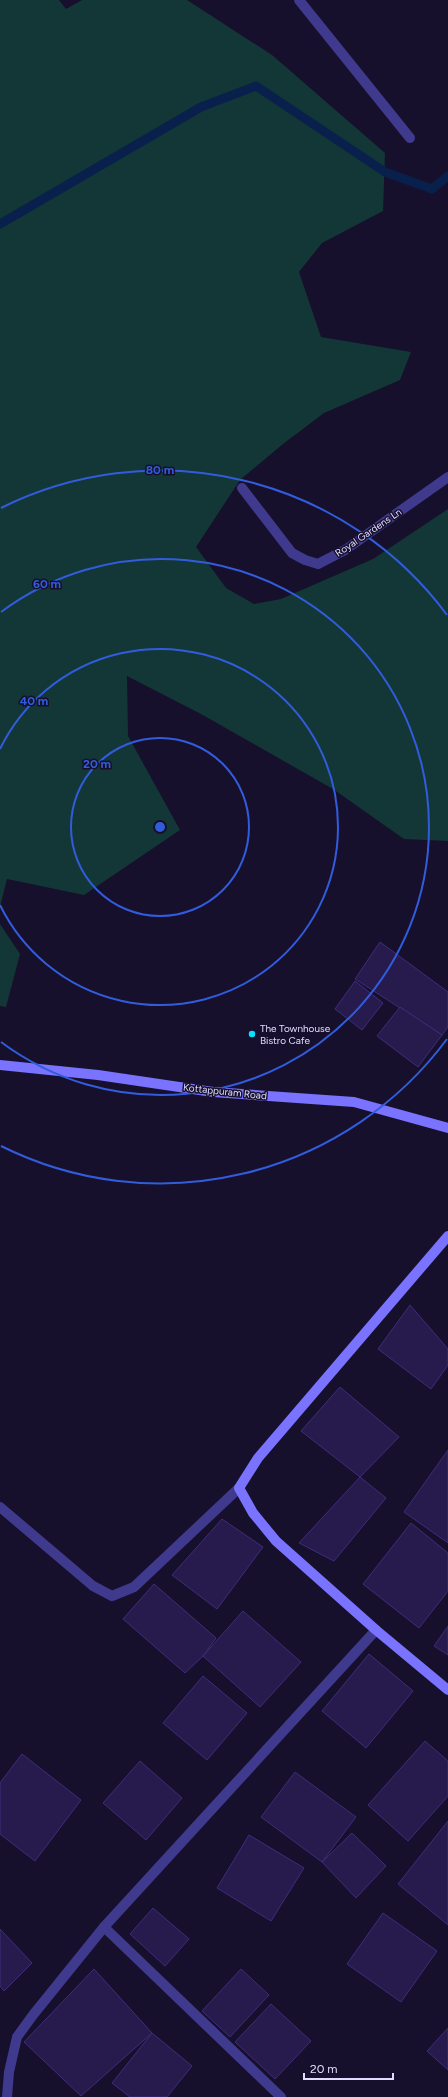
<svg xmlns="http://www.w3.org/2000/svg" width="448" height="2097" font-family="Figtree,sans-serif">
  <rect width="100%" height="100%" fill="#16102c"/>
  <!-- green -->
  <g fill="#133736">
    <path d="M0 0H59L66 9 82 0H187L272 55 385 153 383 211 322 243 299 272 321 337 411 352 400 380 324 413 283 444 240 480 196 547 226 588 254 604 281 599 373 559 448 509V841L404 839 333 789 201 714 127 676 128 736 180 830 84 895 7 879 0 907Z"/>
    <path d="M0 924 20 954 6 1007 0 1006Z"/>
  </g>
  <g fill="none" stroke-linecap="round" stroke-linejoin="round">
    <!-- stream -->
    <path stroke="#09204d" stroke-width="9" d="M0 224 201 107 256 86 385 172 432 189 448 176"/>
  </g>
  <!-- building -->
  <g fill="#271b4e" stroke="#3e2d7b">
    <path d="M380 942 448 992V1027L442 1035 355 979Z"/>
    <path d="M355 981 383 1003 362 1030 335 1009Z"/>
    <path d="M400 1007 442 1035 418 1067 377 1036Z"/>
    <path d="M410 1305 448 1349V1365L431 1389 378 1349Z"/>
    <path d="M340 1387 399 1437 360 1477 301 1431Z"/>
    <path d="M448 1450V1543L404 1512Z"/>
    <path d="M360 1477 386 1498 334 1561 299 1543Z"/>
    <path d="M222 1519 263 1547 217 1609 172 1575Z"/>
    <path d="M411 1523 448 1553V1591L419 1628 363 1584Z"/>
    <path d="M154 1584 216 1638 203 1656 185 1673 123 1619Z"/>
    <path d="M243 1611 301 1662 260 1707 203 1656Z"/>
    <path d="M448 1626V1655L434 1646Z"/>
    <path d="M369 1654 413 1691 366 1748 322 1711Z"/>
    <path d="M203 1676 247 1713 207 1760 163 1723Z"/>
    <path d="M425 1741 448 1761V1796L408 1841 368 1805Z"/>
    <path d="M22 1754 81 1800 35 1861 0 1834V1783Z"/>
    <path d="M140 1761 182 1798 146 1840 103 1803Z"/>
    <path d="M295 1772 356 1817 322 1862 261 1817Z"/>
    <path d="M448 1821V1925L398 1884Z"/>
    <path d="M352 1833 386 1866 356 1898 322 1862Z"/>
    <path d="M249 1835 304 1868 271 1921 217 1888Z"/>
    <path d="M153 1908 189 1939 165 1966 130 1934Z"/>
    <path d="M383 1913 437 1951 401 2002 347 1964Z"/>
    <path d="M0 1929 32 1963 4 1991 0 1986Z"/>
    <path d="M94 1969 152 2033 81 2096 24 2042Z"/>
    <path d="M241 1969 269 1995 230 2037 202 2011Z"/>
    <path d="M271 2004 311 2041 275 2079 235 2042Z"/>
    <path d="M448 2028V2070L427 2051Z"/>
    <path d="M152 2033 192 2066 167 2097H130L112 2083Z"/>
  </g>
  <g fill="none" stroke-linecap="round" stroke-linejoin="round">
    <!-- street -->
    <g stroke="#3f3a8d" stroke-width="10">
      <path d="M299 0 410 138"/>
      <path d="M242 488 292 553 305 560 318 564 345 550 448 477"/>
      <path d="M0 1507 93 1586 112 1596 134 1587 239 1488"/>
      <path d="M104 1927 281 2097"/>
      <path d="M7 2097 9 2072 17 2037 33 2015 104 1927 376 1630"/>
    </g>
    <!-- secondary -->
    <g stroke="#7973ff" stroke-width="10">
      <path d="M0 1065 98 1075 213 1092 354 1102 448 1128"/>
      <path d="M448 1236 258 1458 239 1488 253 1513 276 1541 376 1630 448 1690"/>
    </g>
  </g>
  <!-- distance rings -->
  <g fill="none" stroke="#315cdc" stroke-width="2">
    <circle cx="160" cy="827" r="89"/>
    <path d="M0 749A178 178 0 1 1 0 905"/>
    <path d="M1 612A268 268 0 1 1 1 1042"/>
    <path d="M447 1039A357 357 0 0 1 1 1146M1 508A357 357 0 0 1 447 615"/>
  </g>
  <!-- markers -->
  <circle fill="#08e0ff" stroke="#16102c" stroke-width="1.5" cx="252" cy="1034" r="4"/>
  <g text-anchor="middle" stroke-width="3" stroke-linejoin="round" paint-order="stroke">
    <!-- street labels -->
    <g font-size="10" fill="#e1dcff" stroke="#16102c">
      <text transform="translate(368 532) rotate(-34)" y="4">Royal Gardens Ln</text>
      <text transform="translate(225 1091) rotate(6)" y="4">Kottappuram Road</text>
    </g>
    <!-- poi labels -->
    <g font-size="10" fill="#e1dcff" stroke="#16102c" text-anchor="start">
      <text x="260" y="1032">The Townhouse<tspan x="260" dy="12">Bistro Cafe</tspan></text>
    </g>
  </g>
  <circle cx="160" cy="827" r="6" fill="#315cdc" stroke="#16102c" stroke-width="2"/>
  <g font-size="12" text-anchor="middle" font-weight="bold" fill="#315cdc" stroke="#16102c" stroke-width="3" stroke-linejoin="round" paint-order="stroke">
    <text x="160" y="474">80 m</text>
    <text x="47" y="588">60 m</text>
    <text x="34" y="705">40 m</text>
    <text x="97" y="768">20 m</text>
  </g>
  <!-- scale -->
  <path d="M304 2073v6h89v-6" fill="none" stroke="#e1dcff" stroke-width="2"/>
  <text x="310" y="2073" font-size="12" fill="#e1dcff" stroke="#16102c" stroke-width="3" paint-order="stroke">20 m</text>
</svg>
